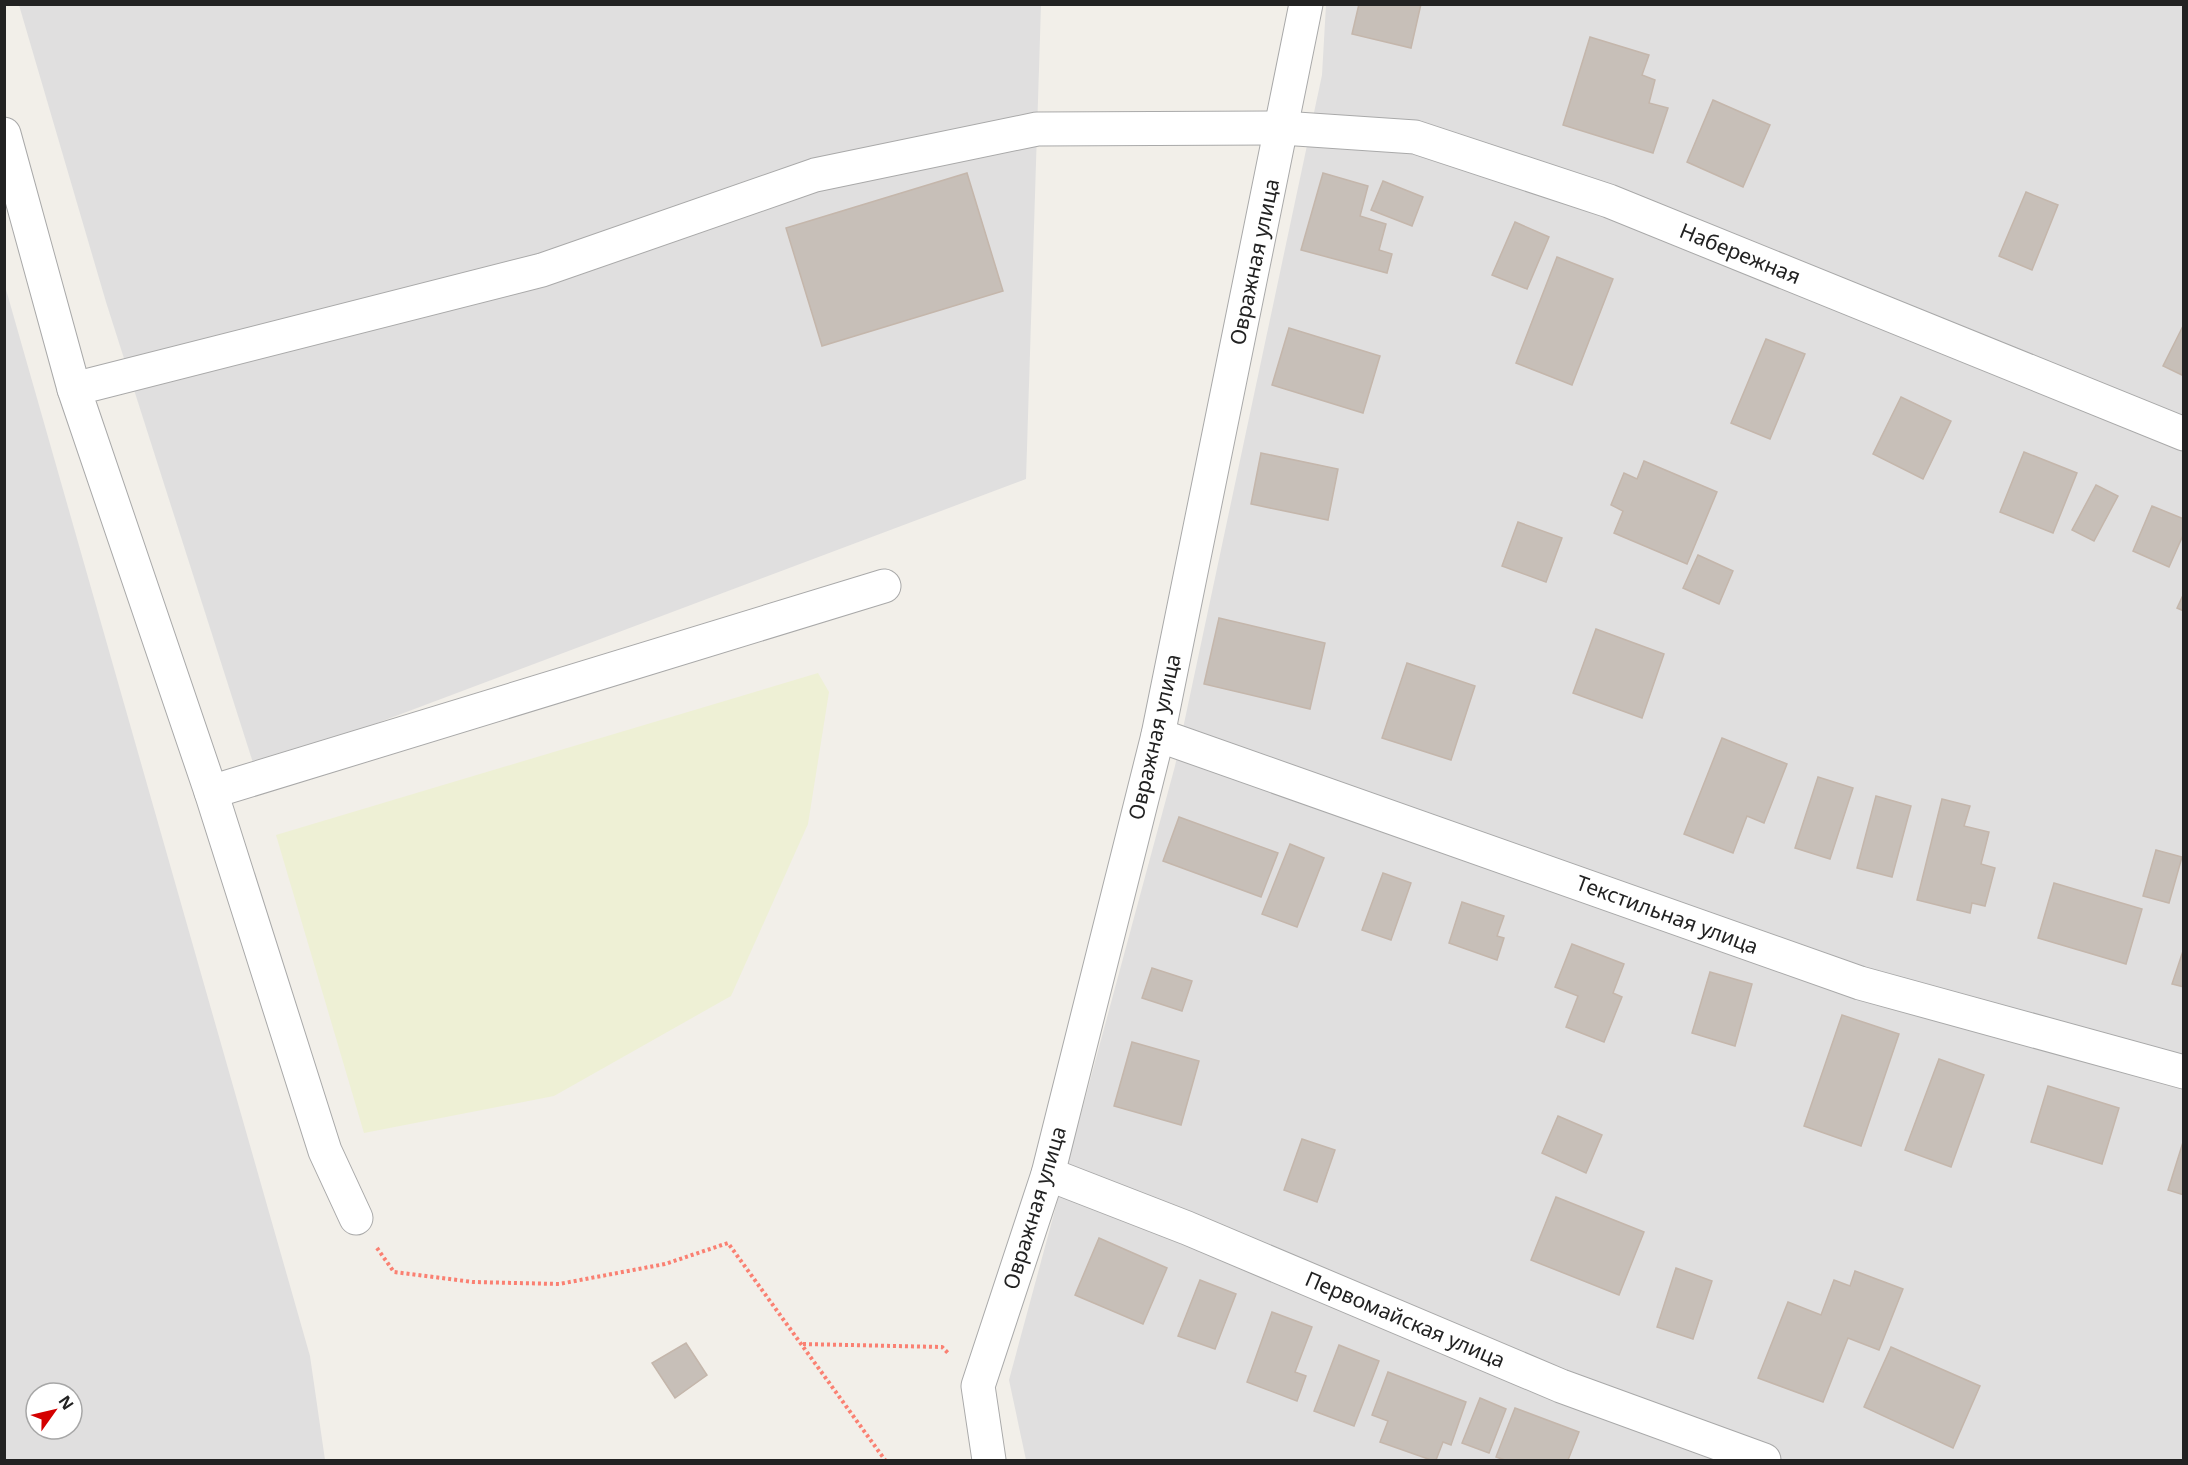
<svg xmlns="http://www.w3.org/2000/svg" width="2188" height="1465" font-family="'Noto Sans',sans-serif">
  <rect width="100%" height="100%" fill="#f2efe9"/>
  <!-- residential -->
  <g fill="#e0dfdf" fill-rule="evenodd">
    <path d="M19 5H1041L1026 479 255 769 106 302Z"/>
    <path d="M1326 5H2183V1460H1026L1009 1380 1175 766 1322 75Z"/>
    <path d="M5 286 310 1356 325 1460H5ZM36 1393H72V1429H36Z"/>
  </g>
  <!-- farmland -->
  <path fill="#eef0d5" d="M818 673 829 692 808 824 731 996 554 1096 364 1133 276 835Z"/>
  <!-- building -->
  <g fill="#c7bfb8" stroke="#c4b6ab" stroke-width="1.5">
    <path d="M1359 4H1421L1411 48 1352 34Z"/>
    <path d="M1590 37 1649 55 1642 75 1655 80 1649 103 1668 108 1653 153 1563 125Z"/>
    <path d="M1713 100 1770 125 1743 187 1687 162Z"/>
    <path d="M967 173 1003 291 822 346 786 228Z"/>
    <path d="M1323 173 1368 186 1360 216 1386 224 1379 250 1392 254 1387 273 1301 250Z"/>
    <path d="M1383 181 1423 197 1412 226 1371 210Z"/>
    <path d="M2026 192 2058 205 2032 270 1999 256Z"/>
    <path d="M1515 222 1549 237 1527 289 1492 275Z"/>
    <path d="M1557 257 1613 279 1572 385 1516 363Z"/>
    <path d="M2184 324V376L2163 366Z"/>
    <path d="M1289 328 1380 356 1363 413 1272 385Z"/>
    <path d="M1766 339 1805 354 1770 439 1731 423Z"/>
    <path d="M1901 397 1951 421 1923 479 1873 454Z"/>
    <path d="M2024 452 2077 473 2053 533 2000 512Z"/>
    <path d="M1261 453 1338 469 1328 520 1251 504Z"/>
    <path d="M1644 461 1717 492 1687 564 1614 533 1623 511 1611 505 1624 473 1637 479Z"/>
    <path d="M2096 485 2118 496 2094 541 2072 530Z"/>
    <path d="M2152 506 2184 519V533L2169 567 2133 551Z"/>
    <path d="M1518 522 1562 538 1546 582 1502 566Z"/>
    <path d="M1698 555 1733 571 1719 604 1683 588Z"/>
    <path d="M2184 593V611L2177 608Z"/>
    <path d="M1219 618 1325 643 1310 709 1204 684Z"/>
    <path d="M1596 629 1664 654 1642 718 1573 693Z"/>
    <path d="M1407 663 1475 686 1451 760 1382 738Z"/>
    <path d="M1722 738 1787 764 1764 823 1747 816 1733 853 1684 834Z"/>
    <path d="M1818 777 1853 788 1830 859 1795 848Z"/>
    <path d="M1876 796 1911 806 1892 877 1857 868Z"/>
    <path d="M1942 799 1970 806 1964 826 1989 832 1981 864 1995 868 1985 906 1972 903 1970 913 1917 900Z"/>
    <path d="M1179 817 1278 853 1261 897 1163 861Z"/>
    <path d="M1290 844 1324 858 1297 927 1262 914Z"/>
    <path d="M2156 850 2182 857 2169 903 2143 896Z"/>
    <path d="M1383 873 1411 883 1391 940 1362 930Z"/>
    <path d="M2054 883 2142 909 2126 964 2038 938Z"/>
    <path d="M1462 902 1504 916 1497 936 1504 938 1497 960 1449 943Z"/>
    <path d="M1572 944 1624 964 1613 993 1622 997 1604 1042 1566 1027 1578 996 1555 987Z"/>
    <path d="M2184 948V987L2172 984Z"/>
    <path d="M1152 968 1192 981 1182 1011 1142 998Z"/>
    <path d="M1710 972 1752 984 1735 1046 1692 1033Z"/>
    <path d="M1842 1015 1899 1034 1861 1146 1804 1126Z"/>
    <path d="M1132 1042 1199 1061 1181 1125 1114 1106Z"/>
    <path d="M1939 1059 1984 1075 1951 1167 1905 1150Z"/>
    <path d="M2048 1086 2119 1108 2102 1164 2031 1142Z"/>
    <path d="M1558 1116 1602 1135 1586 1173 1542 1153Z"/>
    <path d="M1302 1139 1335 1150 1317 1202 1284 1190Z"/>
    <path d="M2184 1139V1195L2168 1190Z"/>
    <path d="M1556 1197 1644 1232 1619 1295 1531 1260Z"/>
    <path d="M1099 1238 1167 1268 1143 1324 1075 1295Z"/>
    <path d="M1676 1268 1712 1281 1693 1339 1657 1327Z"/>
    <path d="M1855 1271 1903 1289 1879 1350 1848 1338 1823 1402 1758 1378 1788 1302 1821 1315 1834 1280 1850 1286Z"/>
    <path d="M1200 1280 1236 1294 1215 1349 1178 1336Z"/>
    <path d="M1272 1312 1312 1327 1295 1372 1306 1376 1297 1401 1247 1382Z"/>
    <path d="M686 1343 707 1375 675 1398 652 1363Z"/>
    <path d="M1339 1345 1379 1361 1354 1426 1314 1411Z"/>
    <path d="M1891 1347 1980 1386 1953 1448 1864 1407Z"/>
    <path d="M1388 1372 1466 1402 1451 1445 1443 1442 1436 1460H1431L1380 1442 1388 1421 1372 1415Z"/>
    <path d="M1480 1398 1506 1409 1489 1453 1462 1443Z"/>
    <path d="M1515 1408 1579 1432 1568 1460H1505L1496 1457Z"/>
  </g>
  <g fill="none" stroke-linecap="round" stroke-linejoin="round">
    <defs>
      <g id="street">
        <path d="M4 134 74 389"/>
        <path d="M1158 735 1860 983 2184 1072"/>
        <path d="M211 792 884 586"/>
        <path d="M1048 1174 1187 1228 1561 1386 1764 1460"/>
        <path d="M356 1218 325 1151 211 792 74 389 542 270 815 175 1037 129 1282 128 1415 137 1609 201 2184 434"/>
        <path d="M989 1460 978 1386 1048 1174 1158 735 1306 4"/>
      </g>
    </defs>
    <!-- street casing -->
    <use href="#street" stroke="#a9a9a9" stroke-width="35"/>
    <!-- path -->
    <g stroke="#fa8072" stroke-width="4" stroke-dasharray="3 3" stroke-linecap="butt">
      <path d="M377 1248 394 1272 473 1282 559 1284 665 1264 728 1243 885 1460"/>
      <path d="M803 1344 942 1347 949 1354"/>
    </g>
    <!-- street -->
    <use href="#street" stroke="#fff" stroke-width="33"/>
  </g>
  <g text-anchor="middle" stroke-width="5" stroke-linejoin="round" paint-order="stroke">
    <!-- street labels -->
    <g font-size="21" fill="#222" stroke="#fff">
      <text transform="translate(1740 254) rotate(22)" y="7">Набережная</text>
      <text transform="translate(1255 262) rotate(-78)" y="7">Овражная улица</text>
      <text transform="translate(1155 737) rotate(-77)" y="7">Овражная улица</text>
      <text transform="translate(1667 915) rotate(20)" y="7">Текстильная улица</text>
      <text transform="translate(1035 1208) rotate(-73)" y="7">Овражная улица</text>
      <text transform="translate(1405 1320) rotate(23)" y="7">Первомайская улица</text>
    </g>
  </g>
  <!-- border -->
  <rect width="2188" height="1465" fill="none" stroke="#222222" stroke-width="12"/>
  <!-- north arrow -->
  <g transform="translate(54 1411) rotate(56)"><circle r="28" fill="#ffffff" stroke="#a7a7a7" stroke-width="1.5"/>
  <path d="M0-4.5L10 22L0 15L-10 22Z" fill="#d40000"/>
  <text y="-9" font-size="16" font-weight="bold" text-anchor="middle" fill="#222222">N</text>
  </g>
</svg>
